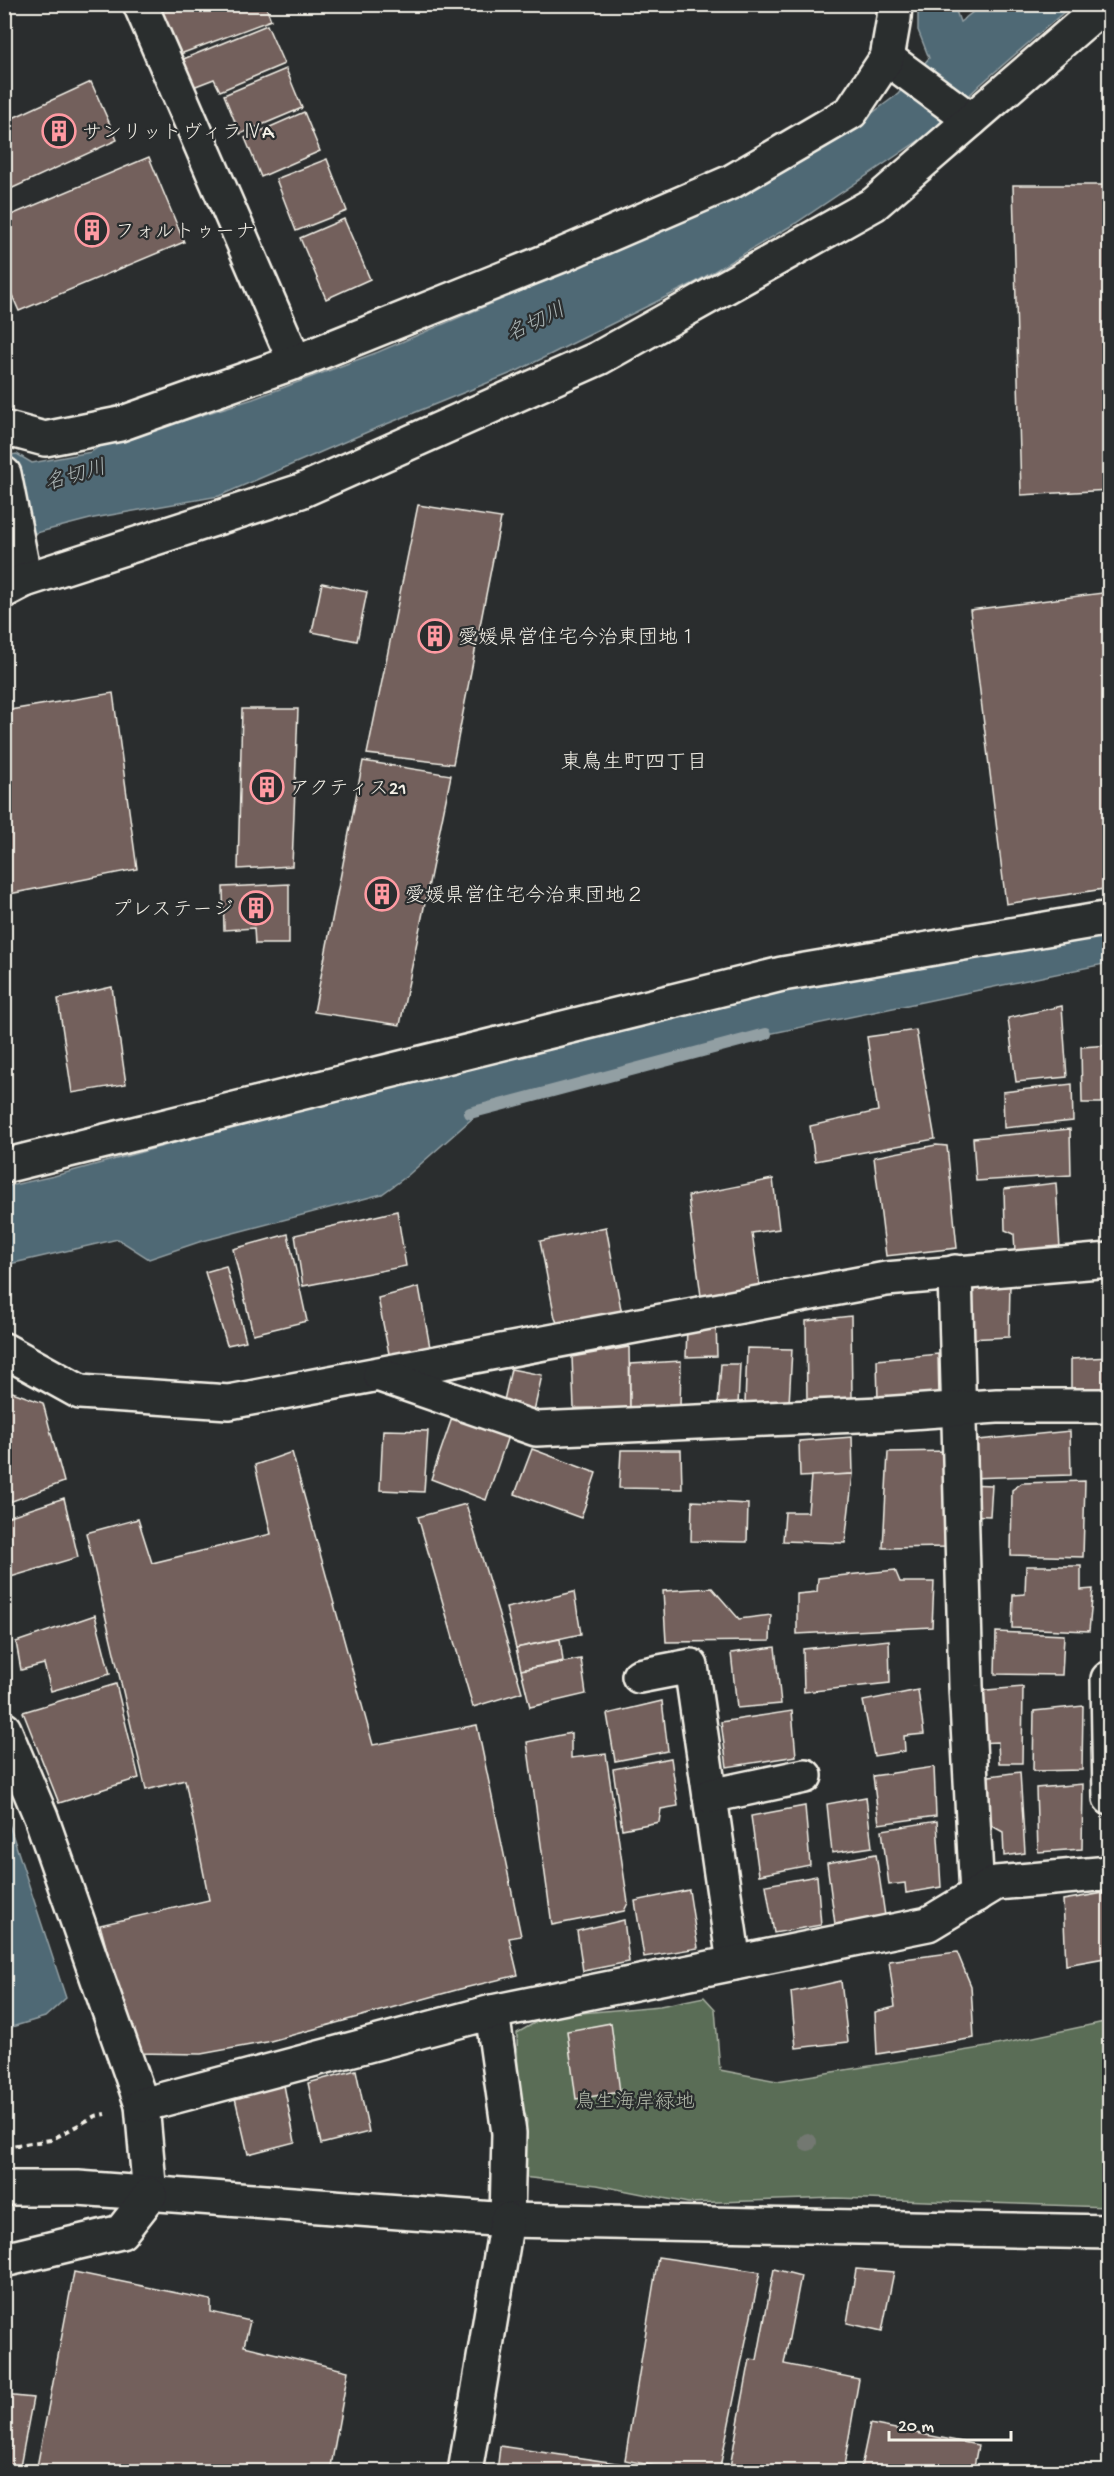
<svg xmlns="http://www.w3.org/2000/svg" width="1114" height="2476" font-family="'Gochi Hand','Klee One',sans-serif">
  <rect width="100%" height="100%" fill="#2a2d2e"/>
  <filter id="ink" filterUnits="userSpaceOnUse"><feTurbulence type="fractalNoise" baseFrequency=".0167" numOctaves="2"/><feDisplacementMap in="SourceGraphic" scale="12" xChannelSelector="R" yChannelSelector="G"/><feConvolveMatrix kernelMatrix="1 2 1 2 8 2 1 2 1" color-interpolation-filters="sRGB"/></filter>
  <g filter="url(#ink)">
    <!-- green -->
    <path fill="#5a6d57" stroke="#a7afa0" stroke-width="1.5" d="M704 1997 715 2009 720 2070 777 2081 987 2047 1109 2021V2207L836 2198 688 2203 597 2185 522 2177 527 2121 518 2088 517 2033 538 2021 570 2014 660 2006Z"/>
    <!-- water -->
    <g fill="#506975" stroke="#929fa3" stroke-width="1.5">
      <path d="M918 5H954L960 22 982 5H1072L981 84 927 135 796 223 696 282 519 370 372 430 219 496 94 518 5 541 4 456 17 454 32 463 91 452 113 437 186 420 253 399 378 352 622 248 793 167 848 131 898 94 929 58 918 30Z"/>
      <path d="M1109 924V963L754 1037 483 1109 407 1176 382 1194 199 1242 149 1259 118 1239 5 1265 4 1187 54 1176 587 1030Z"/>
      <path d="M4 1809 66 1998 45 2017 5 2029Z"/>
    </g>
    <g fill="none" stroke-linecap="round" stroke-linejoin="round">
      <!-- stream -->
      <path stroke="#929fa3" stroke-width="12" d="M470 1113 766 1034"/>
    </g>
    <!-- building -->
    <g fill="#73605c" stroke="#f4f1e8" stroke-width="1.5">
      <path d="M174 4H206L207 8 215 4H265L271 20 175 56 158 11Z"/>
      <path d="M267 25 284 64 220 91 214 79 188 89 176 62Z"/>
      <path d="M286 69 302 108 240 134 224 95Z"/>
      <path d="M91 82 117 140 4 192V122Z"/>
      <path d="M304 112 320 151 261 177 245 138Z"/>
      <path d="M149 157 184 242 19 311 4 277V218Z"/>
      <path d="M327 159 347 211 296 231 276 179Z"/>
      <path d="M1013 185H1110V490L1021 495Z"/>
      <path d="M344 219 370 279 326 299 300 238Z"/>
      <path d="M418 505 501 518 453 764 367 754Z"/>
      <path d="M322 583 367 592 357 641 312 632Z"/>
      <path d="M1110 592V888L1006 904 970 610Z"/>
      <path d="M113 693 137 869 4 895V711Z"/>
      <path d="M242 709H298L292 866 238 869Z"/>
      <path d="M363 761 451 775 400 1025 314 1012Z"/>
      <path d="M289 884V944H255L254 928 224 930 223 887Z"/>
      <path d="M112 987 126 1084 72 1093 58 999Z"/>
      <path d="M1062 1006 1067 1077 1016 1082 1008 1018Z"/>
      <path d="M916 1030 935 1139 815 1161 810 1126 878 1111 867 1037Z"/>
      <path d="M1110 1045V1103H1082L1081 1047Z"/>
      <path d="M1072 1084 1073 1121 1004 1128 1003 1092Z"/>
      <path d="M1070 1129 1071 1175 976 1181 973 1138Z"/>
      <path d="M936 1145 947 1146 957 1248 886 1256 874 1157Z"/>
      <path d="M773 1179 779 1229 752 1233 760 1287 701 1296 688 1196Z"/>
      <path d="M1056 1183 1060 1249 1015 1252 1014 1234 1005 1230 1004 1189Z"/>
      <path d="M397 1211 406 1266 303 1286 295 1235Z"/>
      <path d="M606 1227 623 1320 560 1329 555 1318 540 1241Z"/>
      <path d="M288 1234 307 1321 253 1334 233 1249Z"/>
      <path d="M226 1266 246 1341 227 1345 205 1272Z"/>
      <path d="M1010 1283 1009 1337 967 1339 963 1287Z"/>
      <path d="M419 1287 432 1358 391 1364 378 1298Z"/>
      <path d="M851 1316 852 1399 807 1401 806 1321Z"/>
      <path d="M716 1323 717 1356 686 1357 687 1327Z"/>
      <path d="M629 1347 630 1409 574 1408 572 1357Z"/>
      <path d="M747 1348 792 1349 789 1404 745 1405Z"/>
      <path d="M938 1354 939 1397 878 1401 877 1360Z"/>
      <path d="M1110 1357V1397L1071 1396V1359Z"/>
      <path d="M681 1361 680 1407 630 1409V1364Z"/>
      <path d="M721 1364H740L738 1406H718Z"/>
      <path d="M511 1369 542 1375 534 1411 503 1405Z"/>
      <path d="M4 1389 43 1403 64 1482 4 1504Z"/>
      <path d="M453 1415 508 1436 486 1500 431 1479Z"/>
      <path d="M383 1430 428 1431 424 1492 380 1490Z"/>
      <path d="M1070 1431 1071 1475 969 1478 968 1441Z"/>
      <path d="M852 1437 853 1474 800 1477 799 1441Z"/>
      <path d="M532 1449 596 1473 581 1518 515 1494Z"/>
      <path d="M621 1450H681L682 1489 619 1488Z"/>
      <path d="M952 1451 950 1547 883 1548 888 1452Z"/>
      <path d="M292 1452 373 1745 477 1725 521 1936 509 1938 518 1975 460 1989 267 2042 201 2054 135 2053 100 1925 209 1900 185 1780 146 1790 86 1533 138 1519 152 1563 271 1534 255 1465Z"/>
      <path d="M853 1474 845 1543 783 1541 785 1512H808L811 1476Z"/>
      <path d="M1085 1481 1083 1557 1011 1555 1012 1490 1022 1483Z"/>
      <path d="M965 1484 992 1485 990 1516 963 1515Z"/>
      <path d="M64 1498 78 1557 4 1579V1518Z"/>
      <path d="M692 1501 748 1504 747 1542 691 1541Z"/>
      <path d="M466 1504 522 1692 473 1707 418 1517Z"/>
      <path d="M1026 1566H1081V1590L1093 1589 1089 1631 1012 1628 1013 1595 1025 1594Z"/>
      <path d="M895 1570 900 1582H934L932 1627 797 1634V1594L817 1592 818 1578Z"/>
      <path d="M712 1588 739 1619 771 1615 770 1641 666 1642 663 1591Z"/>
      <path d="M574 1592 581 1634 516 1648 506 1608Z"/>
      <path d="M95 1615 110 1674 51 1691 44 1664 21 1670 16 1642Z"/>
      <path d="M996 1632 1064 1635 1062 1675 995 1674Z"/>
      <path d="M560 1639 563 1661 521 1670 516 1648Z"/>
      <path d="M889 1640 890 1683 804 1692 803 1649Z"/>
      <path d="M775 1647 781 1704 737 1708 731 1653Z"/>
      <path d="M581 1659 586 1694 530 1707 521 1670Z"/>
      <path d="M116 1684 139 1778 59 1803 23 1712Z"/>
      <path d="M1023 1687 1022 1763H999L998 1742 975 1743V1691Z"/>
      <path d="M918 1690 924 1734 904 1736 905 1751 874 1756 863 1701Z"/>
      <path d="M662 1701 668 1751 615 1761 607 1714Z"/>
      <path d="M1083 1706 1082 1770 1033 1771 1034 1711Z"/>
      <path d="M792 1711 796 1756 727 1767 721 1722Z"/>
      <path d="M571 1733V1758L606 1754 628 1903 624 1911 552 1925 527 1742Z"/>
      <path d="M671 1758 678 1806 661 1809 659 1822 622 1829 613 1769Z"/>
      <path d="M934 1767 936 1816 879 1824 873 1776Z"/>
      <path d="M1020 1772 1025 1853 1004 1856 1003 1832 985 1822 982 1777Z"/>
      <path d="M1083 1784 1082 1849 1038 1852 1036 1788Z"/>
      <path d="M866 1797 872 1847 832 1853 827 1804Z"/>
      <path d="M805 1806 810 1865 759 1875 751 1816Z"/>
      <path d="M937 1821 941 1887 906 1893 905 1883 889 1885 882 1830Z"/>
      <path d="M876 1854 885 1916 835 1924 827 1863Z"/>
      <path d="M817 1876 821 1925 774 1933 766 1885Z"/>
      <path d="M689 1890 698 1948 644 1957 635 1901Z"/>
      <path d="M1110 1892V1957L1066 1965 1063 1900Z"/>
      <path d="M624 1920 629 1962 583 1971 577 1931Z"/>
      <path d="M957 1952 971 1986 974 2038 877 2054 875 2012 895 2007 889 1961Z"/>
      <path d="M841 1981 848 2042 796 2048 791 1992Z"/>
      <path d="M611 2023 620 2092 576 2099 567 2031Z"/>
      <path d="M356 2070 369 2132 321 2144 308 2083Z"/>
      <path d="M284 2085 295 2142 248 2154 235 2098Z"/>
      <path d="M658 2257 760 2272 719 2472H684L625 2460Z"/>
      <path d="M774 2269 801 2276 784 2364 859 2379 843 2472H729L750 2359 757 2360Z"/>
      <path d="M856 2269 894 2272 882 2331 847 2323Z"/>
      <path d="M74 2272 211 2300V2312L250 2321 244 2346 348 2371 330 2472H36Z"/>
      <path d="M4 2395 33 2398 19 2472H4Z"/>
      <path d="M870 2424 978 2445 973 2472H860Z"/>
      <path d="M500 2446 643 2467 642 2472H497Z"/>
    </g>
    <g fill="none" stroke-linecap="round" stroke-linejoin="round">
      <defs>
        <g id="street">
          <path d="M140 4 295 362"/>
          <path d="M887 58 971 120"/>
          <path d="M4 428 45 439 120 424 306 358 562 255 731 182 851 112 887 58 894 18 895 4"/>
          <path d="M4 474 25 580"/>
          <path d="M4 591 25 580 301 491 599 358 874 204 1105 4"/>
          <path d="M4 1166 782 974 1110 918"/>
          <path d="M955 1272 966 1686 977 1895"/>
          <path d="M4 1350 80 1392 229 1402 886 1279 1110 1260"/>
          <path d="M380 1375 536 1429 881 1414 997 1406H1110"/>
          <path d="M639 1676 691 1666 734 1963"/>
          <path d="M1108 1679 1110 1798"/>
          <path d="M4 1729 41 1817 142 2105 150 2195"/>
          <path d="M710 1796 805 1776"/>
          <path d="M492 2012 509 2133 507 2220"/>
          <path d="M142 2105 492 2012 928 1924 996 1883 1110 1873"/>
        </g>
        <g id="secondary">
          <path d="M4 2188H78L507 2220 1110 2232"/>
          <path d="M4 2260 121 2232 150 2195"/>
          <path d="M465 2472 507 2220"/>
        </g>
      </defs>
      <!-- street casing -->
      <use href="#street" stroke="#f4f1e8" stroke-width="38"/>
      <!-- secondary casing -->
      <use href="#secondary" stroke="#f4f1e8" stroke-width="38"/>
      <!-- path -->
      <path stroke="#f4f1e8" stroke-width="4" stroke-dasharray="6 4.5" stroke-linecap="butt" d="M4 2147 51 2140 95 2116 105 2114"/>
      <!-- street -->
      <use href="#street" stroke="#2a2d2e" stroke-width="33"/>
      <!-- secondary -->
      <use href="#secondary" stroke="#2a2d2e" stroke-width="33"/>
    </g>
    <!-- trees -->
    <circle fill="#737871" cx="808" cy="2142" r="9"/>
  </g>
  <!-- icons -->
  <defs>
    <symbol id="building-ring" viewBox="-11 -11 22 22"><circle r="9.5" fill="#2a2d2e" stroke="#ff9aa2" stroke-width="1.5"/><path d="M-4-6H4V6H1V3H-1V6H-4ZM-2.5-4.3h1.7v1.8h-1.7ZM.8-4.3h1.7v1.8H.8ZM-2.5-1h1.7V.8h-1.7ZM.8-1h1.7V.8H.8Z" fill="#ff9aa2"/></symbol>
  </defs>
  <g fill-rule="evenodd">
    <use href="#building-ring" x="40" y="112" width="38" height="38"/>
    <use href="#building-ring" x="73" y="211" width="38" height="38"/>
    <use href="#building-ring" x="416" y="617" width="38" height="38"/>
    <use href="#building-ring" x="248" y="768" width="38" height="38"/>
    <use href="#building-ring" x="363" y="875" width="38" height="38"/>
    <use href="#building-ring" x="237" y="889" width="38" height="38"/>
  </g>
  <g text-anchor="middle" stroke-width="4.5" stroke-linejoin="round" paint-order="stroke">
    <!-- poi labels -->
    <g font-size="20" fill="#f4f1e8" stroke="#2a2d2e" text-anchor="start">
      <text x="82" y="138">サンリットヴィラⅣA</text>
      <text x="115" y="237">フォルトゥーナ</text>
      <text x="458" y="643">愛媛県営住宅今治東団地１</text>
      <text x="290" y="794">アクティス21</text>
      <text x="405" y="901">愛媛県営住宅今治東団地２</text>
      <text x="233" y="915" text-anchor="end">プレステージ</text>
    </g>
    <!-- park labels -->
    <g font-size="20" fill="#afb6a7" stroke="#2a2d2e">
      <text x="635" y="2107">鳥生海岸緑地</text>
    </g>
    <!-- water labels -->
    <g font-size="21" font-style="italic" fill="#aab4b4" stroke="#2a2d2e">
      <text transform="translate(535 321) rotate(-26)" y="7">名切川</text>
      <text transform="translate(75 474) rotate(-16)" y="7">名切川</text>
    </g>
    <!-- neighbourhood labels -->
    <g font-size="21" fill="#f4f1e8" stroke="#2a2d2e">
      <text x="634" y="768">東鳥生町四丁目</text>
    </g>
  </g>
  <!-- margin -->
  <rect width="1114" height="2476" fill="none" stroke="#2a2d2e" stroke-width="24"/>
  <rect x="12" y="12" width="1090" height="2452" fill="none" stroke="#f4f1e8" stroke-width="2" filter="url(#ink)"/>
  <!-- scale -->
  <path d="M889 2431v9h122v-9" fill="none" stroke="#f4f1e8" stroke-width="3"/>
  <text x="898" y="2431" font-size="18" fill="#f4f1e8" stroke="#2a2d2e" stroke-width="4.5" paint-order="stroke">20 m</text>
</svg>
